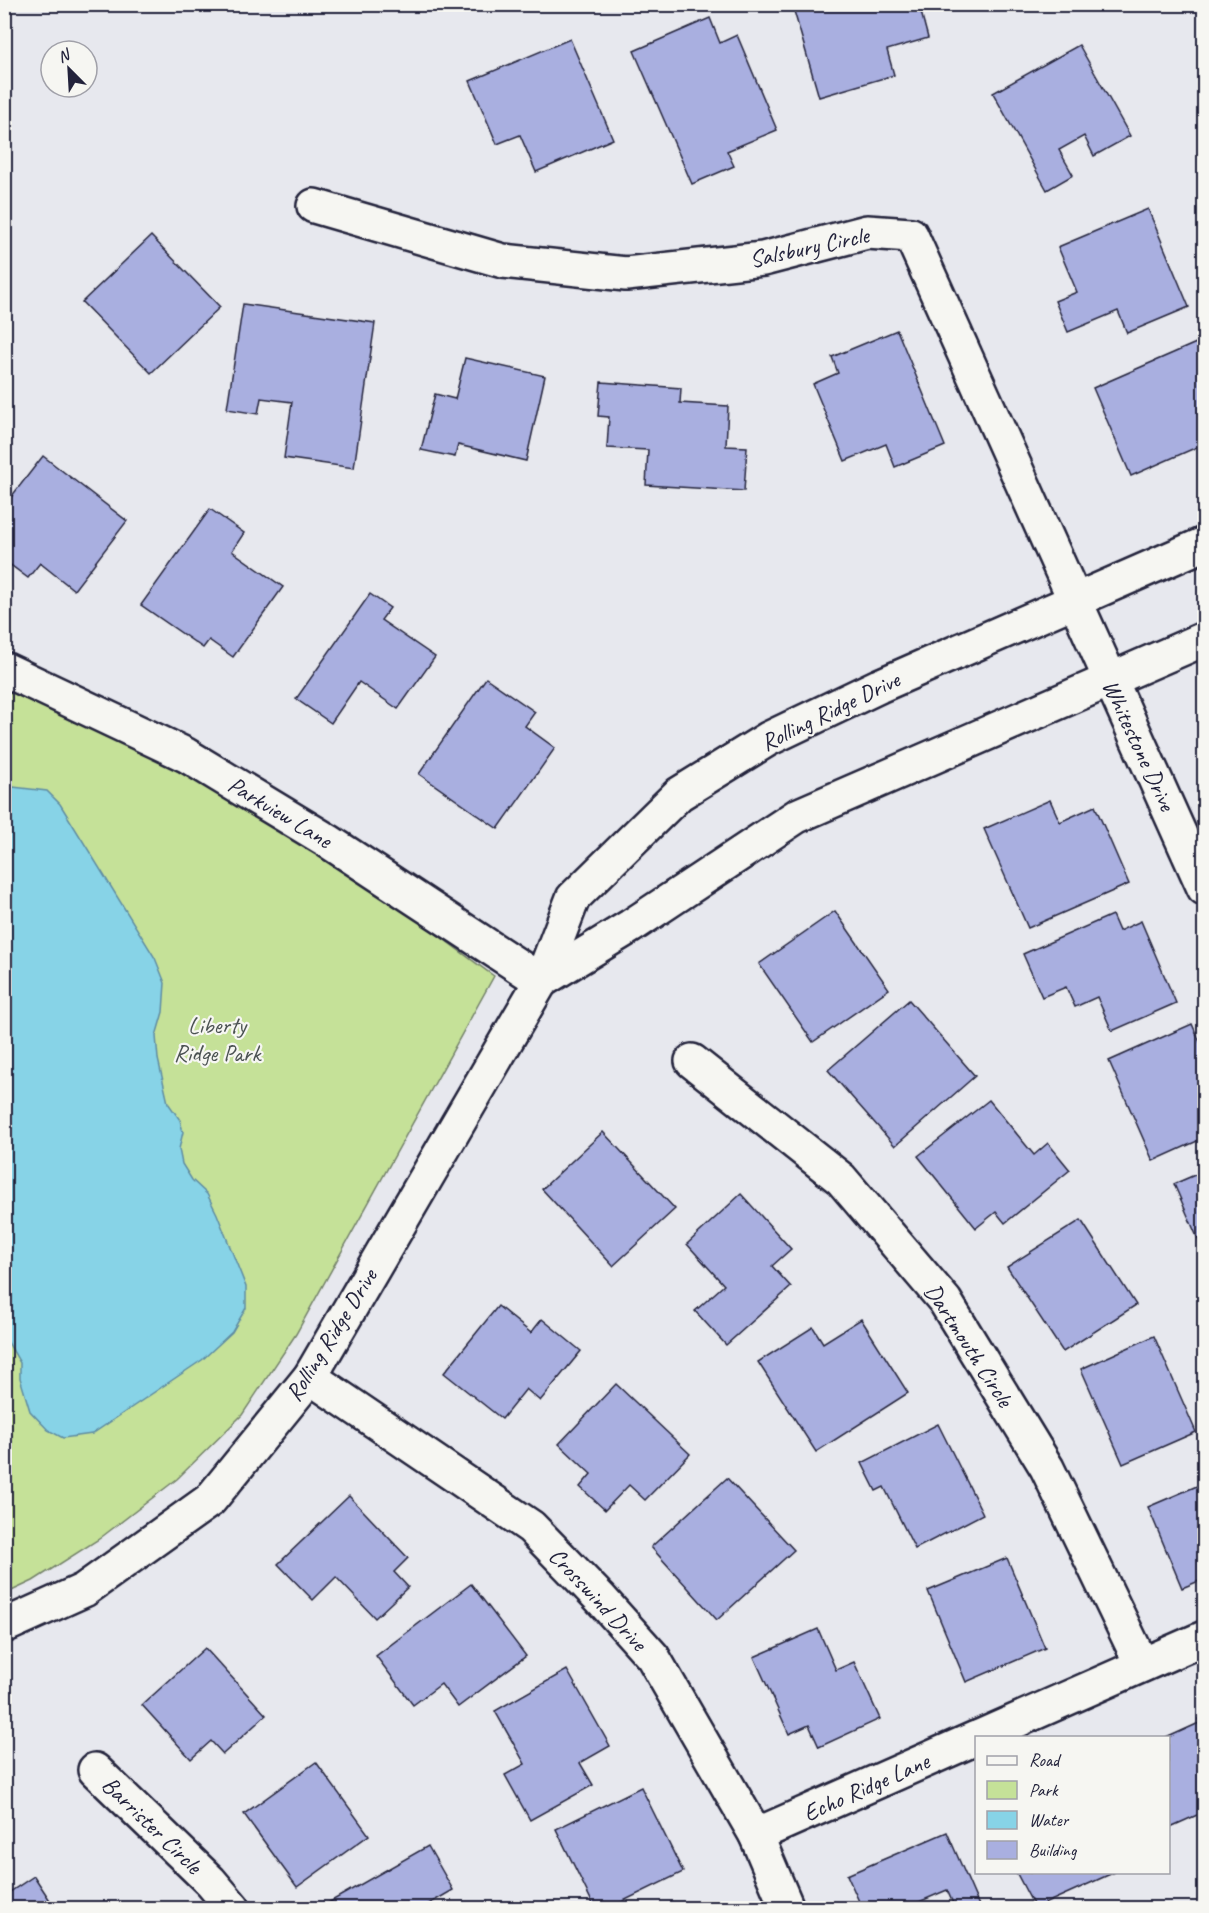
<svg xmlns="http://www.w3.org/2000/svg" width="1209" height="1913" font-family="Caveat,sans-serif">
  <rect width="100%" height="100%" fill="#e7e8ee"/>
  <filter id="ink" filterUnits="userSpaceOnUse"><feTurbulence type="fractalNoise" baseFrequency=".0167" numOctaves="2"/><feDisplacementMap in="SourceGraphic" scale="12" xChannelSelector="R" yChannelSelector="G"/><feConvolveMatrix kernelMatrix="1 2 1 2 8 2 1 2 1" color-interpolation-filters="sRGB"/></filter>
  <g filter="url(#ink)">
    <!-- green -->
    <path fill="#c5e198" stroke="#74826a" stroke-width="1.5" d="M5 690C112 736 216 787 316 849 378 887 435 934 494 976L296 1334 242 1415 177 1479 99 1539 33 1581 5 1594Z"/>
    <!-- water -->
    <path fill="#87d3e7" stroke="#5f8ca2" stroke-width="1.5" d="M13 787 47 791 60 804 155 958 165 983 163 1012 156 1036 158 1059 168 1103 180 1120 183 1132 179 1149 182 1164 192 1180 207 1194 217 1214 246 1287V1308L232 1332 202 1360 92 1434 63 1438 48 1430 30 1411 20 1378V1363L5 1337 4 790Z"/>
    <!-- building -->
    <g fill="#a9afe0" stroke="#22223b" stroke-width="1.5">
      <path d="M792 4 829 5 949 4 921 12 928 38 887 50 894 75 819 97Z"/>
      <path d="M710 18 720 43 737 35 777 130 727 151 734 166 692 184 634 51Z"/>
      <path d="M570 39 613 139 536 172 520 135 497 144 470 81Z"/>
      <path d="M1079 45 1130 136 1094 156 1084 136 1059 150 1073 175 1047 190 993 93Z"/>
      <path d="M1148 209 1189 307 1127 333 1118 311 1068 332 1055 301 1077 292 1058 247Z"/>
      <path d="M151 236 220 307 151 373 82 302Z"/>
      <path d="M243 304 375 323 354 468 284 458 292 402 261 398 258 414 227 409Z"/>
      <path d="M897 330 945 446 895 467 886 444 845 461 813 384 838 373 832 357Z"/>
      <path d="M1203 340 1204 444 1131 476 1093 388Z"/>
      <path d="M465 358 545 376 526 461 458 445 455 457 421 450 435 394 455 399Z"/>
      <path d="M601 382 681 388 680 403 728 406 726 446 747 447 744 491 646 485 648 450 607 448 609 417 598 416Z"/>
      <path d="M43 456 127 521 74 590 40 563 28 578 4 560V506Z"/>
      <path d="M210 509 244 533 232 551 283 587 233 657 209 640 203 648 141 605Z"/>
      <path d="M370 594 390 608 381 620 435 657 398 709 359 682 331 723 296 699Z"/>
      <path d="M486 678 535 712 525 726 555 748 498 829 419 774Z"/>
      <path d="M1050 800 1060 822 1095 806 1129 884 1028 928 984 829Z"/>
      <path d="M835 911 889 989 813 1042 759 964Z"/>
      <path d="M1112 915 1119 931 1141 921 1176 1003 1112 1031 1097 997 1075 1007 1066 987 1042 997 1023 954Z"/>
      <path d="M909 1000 975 1076 895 1146 828 1070Z"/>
      <path d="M1192 1024 1204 1051V1138L1153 1161 1109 1061Z"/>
      <path d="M989 1100 1034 1155 1048 1143 1070 1170 1005 1223 996 1212 976 1228 918 1156Z"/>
      <path d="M603 1132 675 1209 613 1266 542 1189Z"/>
      <path d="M1204 1171V1253L1174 1184Z"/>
      <path d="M741 1194 791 1249 772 1266 791 1287 726 1345 695 1311 724 1285 687 1244Z"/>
      <path d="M1081 1220 1136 1305 1063 1352 1007 1267Z"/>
      <path d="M498 1306 531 1333 542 1319 581 1351 540 1401 526 1389 502 1419 444 1373Z"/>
      <path d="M861 1319 908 1393 816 1452 758 1362 813 1327 823 1343Z"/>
      <path d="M1154 1336 1196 1432 1123 1464 1081 1369Z"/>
      <path d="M616 1384 690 1454 645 1500 629 1485 605 1510 580 1487 591 1474 559 1444Z"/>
      <path d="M938 1424 983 1514 915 1549 884 1487 876 1491 862 1463Z"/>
      <path d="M727 1478 794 1550 717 1620 651 1547Z"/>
      <path d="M1204 1483V1579L1182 1588 1148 1507Z"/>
      <path d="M349 1496 408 1558 394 1572 408 1587 375 1618 336 1577 313 1600 278 1564Z"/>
      <path d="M1007 1558 1045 1648 966 1682 928 1591Z"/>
      <path d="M471 1584 526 1656 458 1707 441 1684 413 1705 376 1656Z"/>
      <path d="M818 1629 836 1670 854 1662 880 1719 819 1747 809 1725 789 1734 754 1657Z"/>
      <path d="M205 1648 266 1715 223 1754 211 1741 191 1759 142 1705Z"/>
      <path d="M567 1670 610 1746 580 1763 593 1785 530 1820 505 1775 525 1764 495 1711Z"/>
      <path d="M1204 1716V1812L1168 1828V1738H1166L1199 1723 1198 1719Z"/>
      <path d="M316 1762 369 1835 297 1887 244 1814Z"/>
      <path d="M641 1787 683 1872 609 1908H595L556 1829Z"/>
      <path d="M947 1832 980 1908H955L947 1890 905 1908H862L847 1875Z"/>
      <path d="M428 1846 453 1890 427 1905 429 1908H331L328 1903Z"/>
      <path d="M1016 1872H1115L1035 1908Z"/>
      <path d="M34 1876 55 1908H4V1896Z"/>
    </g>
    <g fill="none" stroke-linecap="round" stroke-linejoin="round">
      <defs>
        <g id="minor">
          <path d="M314 206 503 261 626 274 763 259 867 232 911 235 1204 888"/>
          <path d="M4 669 186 755 328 841 541 981"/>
          <path d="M541 981 631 926 797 816 1204 639"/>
          <path d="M692 1061 841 1179 945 1301 1047 1468 1142 1665"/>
          <path d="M310 1377 531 1527 600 1598 653 1657 756 1835 787 1908"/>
          <path d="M4 1626 84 1590 210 1500 310 1377 541 981 573 898 679 794 768 739 879 686 1204 544"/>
          <path d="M977 1738 1204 1638"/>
          <path d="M95 1770 210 1881 233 1908"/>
          <path d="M756 1835 976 1738"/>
        </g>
      </defs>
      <!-- minor casing -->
      <use href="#minor" stroke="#22223b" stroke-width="38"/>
      <!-- minor -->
      <use href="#minor" stroke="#f6f6f2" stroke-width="33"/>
    </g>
  </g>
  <g text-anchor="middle" stroke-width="4.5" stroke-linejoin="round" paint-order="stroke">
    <!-- street labels -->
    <g font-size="24" fill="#22223b" stroke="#f6f6f2">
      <text transform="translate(809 247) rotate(-12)" y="8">Salsbury Circle</text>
      <text transform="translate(830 711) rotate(-26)" y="8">Rolling Ridge Drive</text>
      <text transform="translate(1139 745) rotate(65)" y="8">Whitestone Drive</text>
      <text transform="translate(280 812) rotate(31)" y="8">Parkview Lane</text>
      <text transform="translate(331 1335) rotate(-58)" y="8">Rolling Ridge Drive</text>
      <text transform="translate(969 1345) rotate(57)" y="8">Dartmouth Circle</text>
      <text transform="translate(598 1599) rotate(47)" y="8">Crosswind Drive</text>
      <text transform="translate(866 1787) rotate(-24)" y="8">Echo Ridge Lane</text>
      <text transform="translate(152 1825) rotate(44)" y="8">Barrister Circle</text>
    </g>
    <!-- park labels -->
    <g font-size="24" fill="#4b5252" stroke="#f6f6f2">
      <text x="217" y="1033">Liberty<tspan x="217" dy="28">Ridge Park</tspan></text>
    </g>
  </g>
  <!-- margin -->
  <rect width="1209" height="1913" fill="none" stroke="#f6f6f2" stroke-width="24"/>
  <rect x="12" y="12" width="1185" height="1889" fill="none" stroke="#22223b" stroke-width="2" filter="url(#ink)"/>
  <!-- legend -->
  <rect x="975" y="1736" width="195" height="138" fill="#f6f6f2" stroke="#a1a1a9" stroke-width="1.5"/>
  <rect x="987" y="1756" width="30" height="9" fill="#f6f6f2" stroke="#a1a1a9" stroke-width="1.5"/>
  <text x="1029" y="1766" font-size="18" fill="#22223b">Road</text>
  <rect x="987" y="1781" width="30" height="18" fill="#c5e198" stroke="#a1a1a9" stroke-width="1.5"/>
  <text x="1029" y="1796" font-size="18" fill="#22223b">Park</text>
  <rect x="987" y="1811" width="30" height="18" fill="#87d3e7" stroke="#a1a1a9" stroke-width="1.5"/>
  <text x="1029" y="1826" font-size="18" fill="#22223b">Water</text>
  <rect x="987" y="1841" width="30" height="18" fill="#a9afe0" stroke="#a1a1a9" stroke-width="1.5"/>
  <text x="1029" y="1856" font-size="18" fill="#22223b">Building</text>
  <!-- north arrow -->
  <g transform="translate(69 69) rotate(336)"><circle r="28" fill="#f6f6f2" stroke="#a1a1a9" stroke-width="1.5"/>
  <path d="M0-4.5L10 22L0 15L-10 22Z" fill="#22223b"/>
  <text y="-9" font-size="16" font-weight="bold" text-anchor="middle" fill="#22223b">N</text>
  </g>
</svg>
